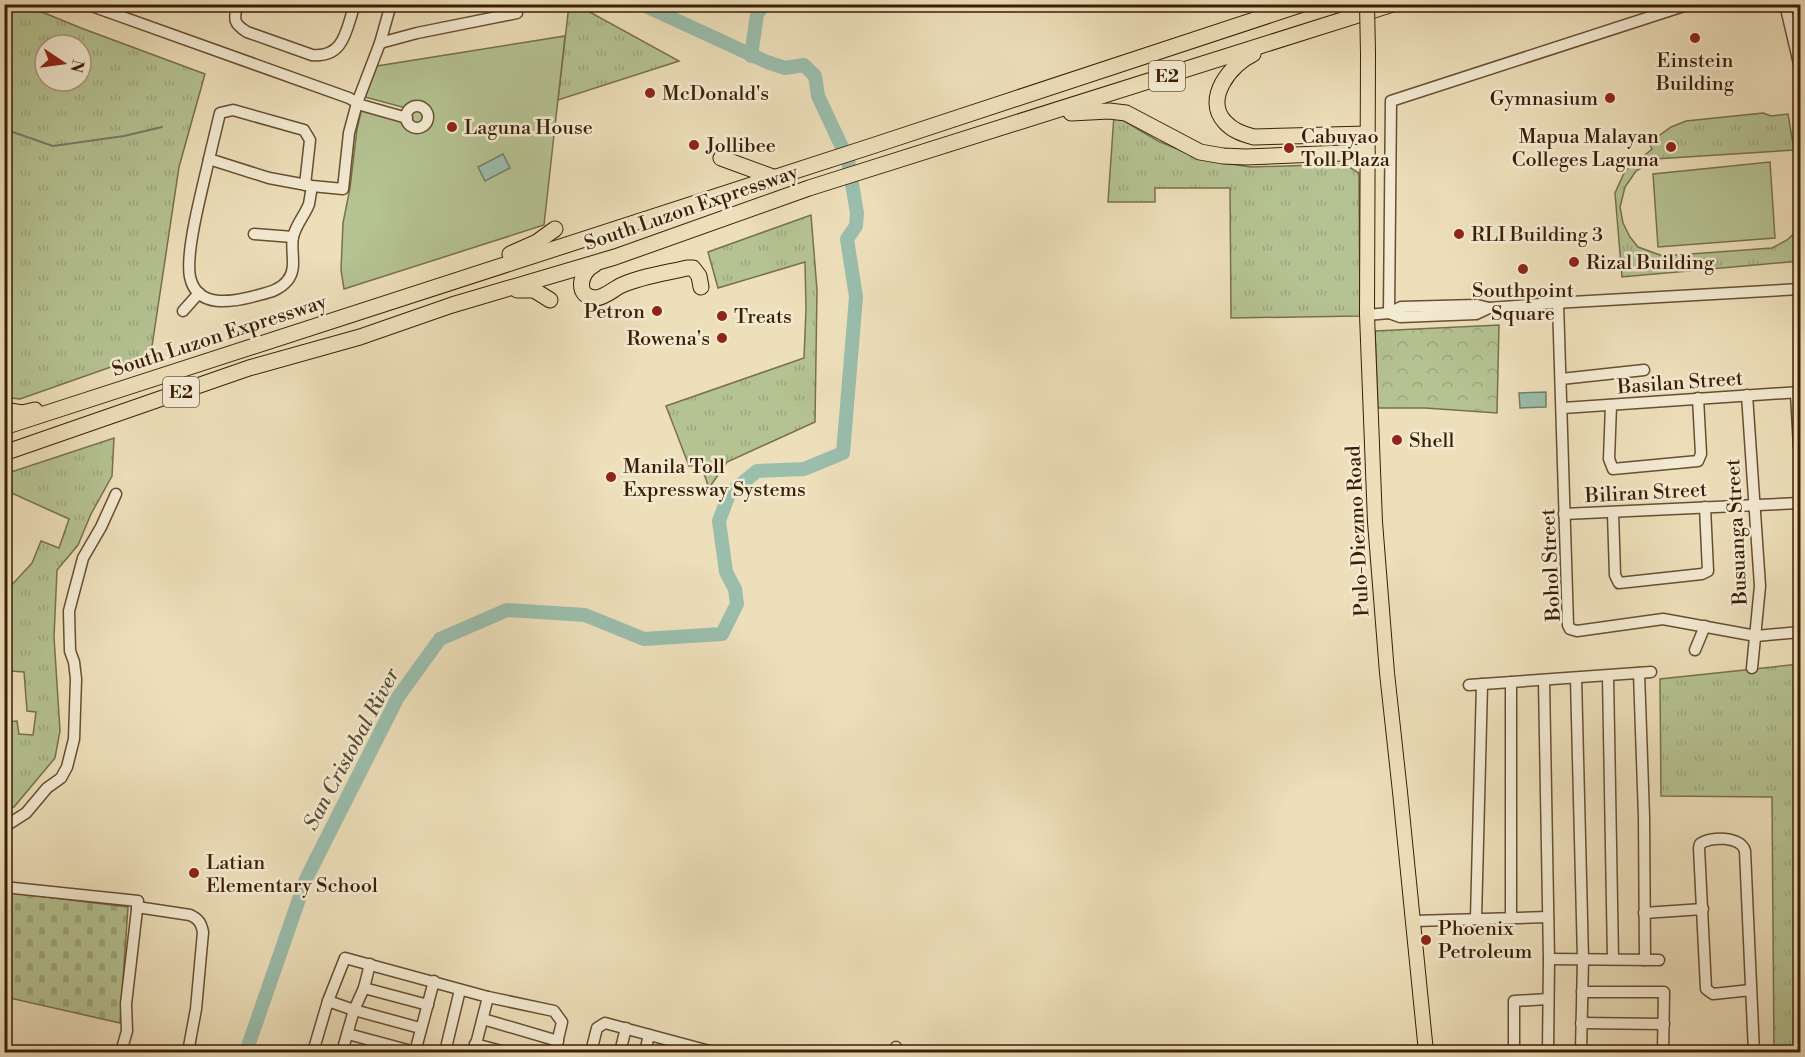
<svg xmlns="http://www.w3.org/2000/svg" width="1805" height="1057" font-family="'Libre Bodoni',serif">
  <defs>
    <pattern id="grass-tufts" width="24" height="20" patternUnits="userSpaceOnUse" patternTransform="scale(1.5)"><rect width="24" height="20" fill="#b5c292"/><path d="M3 7l-1-3M5 7V3M7 7l1-3M15 17l-1-3M17 17v-4M19 17l1-3" fill="none" stroke="#9da67c"/></pattern>
    <pattern id="forest-crowns" width="20" height="18" patternUnits="userSpaceOnUse" patternTransform="scale(1.5)"><rect width="20" height="18" fill="#b5c292"/><path d="M2 6a3 3 0 1 1 6 0M12 15a3 3 0 1 1 6 0" fill="none" stroke="#9da67c"/></pattern>
    <pattern id="cemetery-stones" width="16" height="16" patternUnits="userSpaceOnUse" patternTransform="scale(1.5)"><rect width="16" height="16" fill="#b5c292"/><path d="M2 7V4a2 2 0 0 1 4 0v3zM10 15v-3a2 2 0 0 1 4 0v3z" fill="#9da67c"/></pattern>
  </defs>
  <rect width="100%" height="100%" fill="#eddfba"/>
  <filter id="stains"><feTurbulence type="fractalNoise" baseFrequency=".00333" numOctaves="4"/><feColorMatrix values="0 0 0 0 .2 0 0 0 0 .09 0 0 0 0 .02 0 0 0 .5 -.17"/></filter>
  <radialGradient id="worn" r=".72"><stop offset=".6" stop-color="#630" stop-opacity="0"/><stop offset="1" stop-color="#630" stop-opacity=".3"/></radialGradient>
  <!-- grass -->
  <g fill="url(#grass-tufts)" stroke="#78704c" stroke-width="1.5" fill-rule="evenodd">
    <path d="M5 4 25 5 81 28 205 74 179 167 151 353 20 399 4 397ZM45 45H81V81H45Z"/>
    <path d="M569 5H577L679 61 558 100Z"/>
    <path d="M1763 113 1771 116 1788 114 1794 150 1655 159 1636 171 1625 187 1620 207 1623 223 1630 237 1638 247 1663 256 1772 248 1787 240 1800 228V261L1622 277 1615 193 1625 171 1652 149 1649 143 1671 127 1686 121Z"/>
    <path d="M1114 115 1158 141 1204 160 1251 167 1344 164 1359 173 1360 316 1231 318 1230 188H1155V202H1108Z"/>
    <path d="M811 215 817 290 815 422 727 462 709 488 701 465 689 466 666 406 804 358 806 309 805 262 718 288 708 252Z"/>
    <path d="M114 438 112 476 91 514 78 545 57 570 54 637 60 731 55 758 14 807H12L5 814V722L17 721 19 734 33 735 36 712 27 711 24 672 11 671 10 686 5 687V588L8 589 32 563 41 541 59 548 69 519 5 490V474Z"/>
    <path d="M1800 664V1052H1774L1772 797 1661 796 1660 679Z"/>
  </g>
  <!-- forest -->
  <path fill="url(#forest-crowns)" stroke="#78704c" stroke-width="1.5" d="M1499 325 1497 413 1425 408H1378L1375 331Z"/>
  <!-- cemetery -->
  <path fill="url(#cemetery-stones)" stroke="#78704c" stroke-width="1.5" d="M5 892 128 907 120 1023 5 997Z"/>
  <!-- park -->
  <g fill="#b5c292" stroke="#78704c" stroke-width="1.5">
    <path d="M565 36 544 225 344 289 341 270 343 223 350 188 357 129 362 108 404 120 406 108 365 97 377 66Z"/>
    <path d="M1770 162 1775 238 1658 247 1653 174Z"/>
  </g>
  <!-- water -->
  <g fill="#9abdac" stroke="#747d69" stroke-width="1.5">
    <path d="M503 154 510 168 485 181 478 167Z"/>
    <path d="M1546 392V407L1520 408 1519 393Z"/>
  </g>
  <g fill="none" stroke-linecap="round" stroke-linejoin="round">
    <!-- stream -->
    <path stroke="#747d69" stroke-width="2" d="M4 129 53 146 124 136 162 127"/>
    <!-- river -->
    <g stroke="#9abdac" stroke-width="14">
      <path d="M751 56 757 14 765 4"/>
      <path d="M246 1052 306 879 398 697 440 639 507 610 585 615 644 639 722 634 737 604 735 589 726 572 719 521 729 494 757 471 804 469 843 453 856 297 847 239 856 226 857 213 848 160 818 96 815 76 804 65 785 68 767 62 641 4"/>
    </g>
    <defs>
      <g id="minor">
        <path d="M86 4 349 98 361 105 407 118"/>
        <path d="M237 4C234 20 233 23 247 32L312 55C345 58 346 29 355 4"/>
        <path d="M1785 4 1800 68"/>
        <path d="M380 43 417 33 517 13"/>
        <circle cx="417" cy="117" r="11"/>
        <path d="M209 159 220 113 233 110 304 130 310 140 305 185"/>
        <path d="M312 186 269 178 209 159C203 187 185 251 190 277 197 309 232 302 255 296 266 293 279 291 287 281 298 269 290 251 293 237 296 224 305 215 309 204 310 198 311 192 312 186L343 189 349 133 357 103 380 43 391 4"/>
        <path d="M254 234 293 237"/>
        <path d="M1558 303 1568 625 1570 629 1577 631 1663 619 1756 636 1800 632"/>
        <path d="M183 311 199 293"/>
        <path d="M1389 313 1391 101 1690 4"/>
        <path d="M1389 313 1401 307 1477 305 1489 308"/>
        <path d="M1367 315 1389 313 1400 317 1476 314 1489 308 1554 303 1800 289"/>
        <path d="M1561 379 1644 370"/>
        <path d="M1796 393 1799 447 1800 450"/>
        <path d="M1747 395 1760 586 1752 668"/>
        <path d="M1611 405 1609 459 1613 469 1698 461 1701 454 1698 398"/>
        <path d="M1563 408 1800 392"/>
        <path d="M1613 513 1615 575 1619 583 1702 574 1708 571 1705 507"/>
        <path d="M1564 514 1800 503"/>
        <path d="M1695 650 1705 626"/>
        <path d="M1639 673 1644 817 1645 960"/>
        <path d="M1608 676 1613 959"/>
        <path d="M1576 678 1583 959 1581 1052"/>
        <path d="M1544 681 1549 959 1548 1052"/>
        <path d="M1469 685 1651 672"/>
        <path d="M4 827 26 813 47 788 61 778 67 767 74 739 76 679 74 662 70 651 69 611 83 558 101 527 116 494"/>
        <path d="M4 887 138 901 126 1004 127 1031 121 1052"/>
        <path d="M137 907 190 915C199 919 201 923 203 932L196 1009 188 1052"/>
        <path d="M1644 913 1703 909"/>
        <path d="M1511 917V682"/>
        <path d="M1476 919 1482 684"/>
        <path d="M1414 921 1548 917"/>
        <path d="M1549 959 1659 960"/>
        <path d="M364 988 428 1005"/>
        <path d="M1751 990 1713 994 1706 989 1699 848 1700 844C1710 836 1741 836 1745 851L1754 1052"/>
        <path d="M1582 992H1664L1663 1052"/>
        <path d="M328 1001 354 1010 420 1028"/>
        <path d="M483 1019 558 1041"/>
        <path d="M1581 1023 1664 1024"/>
        <path d="M348 1034 415 1052 434 981"/>
        <path d="M475 1044 505 1052"/>
        <path d="M313 1052 328 1001 345 958 488 997 554 1011 562 1022 555 1052"/>
        <path d="M342 1052 354 1010 364 988 370 964"/>
        <path d="M445 1052 460 990"/>
        <path d="M474 1052 488 997"/>
        <path d="M591 1052 597 1028 605 1023 713 1052"/>
        <path d="M620 1052 626 1028"/>
        <path d="M645 1052 649 1035"/>
        <path d="M896 1052V1047"/>
        <path d="M1514 1052V1001L1548 999"/>
      </g>
      <path id="major" d="M1368 54 1367 315 1375 522 1387 673 1400 792 1426 1052"/>
      <g id="highway">
        <path d="M1253 54C1231 64 1203 99 1225 122 1233 131 1243 134 1254 137L1367 134"/>
        <path d="M1071 113 1109 111 1126 113 1200 152 1223 156 1246 157 1367 152"/>
        <path d="M721 158 773 177"/>
        <path d="M510 254 537 242 555 229"/>
        <path d="M594 265C579 272 575 298 596 298 606 297 613 289 622 285 642 276 666 273 687 268H693L699 276 701 287"/>
        <path d="M517 290H534L550 300"/>
        <path d="M4 410 22 413 35 410"/>
        <path d="M4 427 872 146 1303 4"/>
        <path d="M4 453 249 368 360 337 452 305 615 257 809 188 1393 4"/>
      </g>
    </defs>
    <!-- minor casing -->
    <use href="#minor" stroke="#684e32" stroke-width="13"/>
    <!-- major casing -->
    <use href="#major" stroke="#3b1e05" stroke-width="16"/>
    <!-- highway casing -->
    <use href="#highway" stroke="#3b1e05" stroke-width="17"/>
    <!-- minor -->
    <use href="#minor" stroke="#f3ead2" stroke-width="10"/>
    <!-- major -->
    <use href="#major" stroke="#eddfba" stroke-width="14"/>
    <!-- highway -->
    <use href="#highway" stroke="#eddfba" stroke-width="15"/>
    <defs>
      <path id="major-bridge" d="M1367 4 1368 54"/>
    </defs>
    <!-- major-bridge casing -->
    <use href="#major-bridge" stroke="#3b1e05" stroke-width="16" stroke-linecap="butt"/>
    <!-- major-bridge -->
    <use href="#major-bridge" stroke="#eddfba" stroke-width="14"/>
  </g>
  <!-- markers -->
  <g fill="#8f2418" stroke="#f3ead2" stroke-width="2">
    <circle cx="1695" cy="38" r="6"/>
    <circle cx="650" cy="93" r="6"/>
    <circle cx="1610" cy="98" r="6"/>
    <circle cx="452" cy="127" r="6"/>
    <circle cx="694" cy="145" r="6"/>
    <circle cx="1671" cy="147" r="6"/>
    <circle cx="1289" cy="148" r="6"/>
    <circle cx="1459" cy="234" r="6"/>
    <circle cx="1574" cy="262" r="6"/>
    <circle cx="1523" cy="269" r="6"/>
    <circle cx="657" cy="311" r="6"/>
    <circle cx="722" cy="316" r="6"/>
    <circle cx="722" cy="338" r="6"/>
    <circle cx="1397" cy="440" r="6"/>
    <circle cx="611" cy="477" r="6"/>
    <circle cx="194" cy="873" r="6"/>
    <circle cx="1426" cy="940" r="6"/>
  </g>
  <g text-anchor="middle" stroke-width="5" stroke-linejoin="round" paint-order="stroke">
    <!-- shield labels -->
    <g fill="#f3ead2" stroke="#725b42" stroke-width="1.5">
      <rect x="1149" y="61" width="36" height="30" rx="4.5"/>
      <rect x="163" y="377" width="36" height="30" rx="4.5"/>
    </g>
    <g font-size="18" font-weight="bold" fill="#3b1e05">
      <text x="1167" y="82">E2</text>
      <text x="181" y="398">E2</text>
    </g>
    <!-- poi labels -->
    <g font-size="20" fill="#3b1e05" stroke="#f3ead2" text-anchor="start">
      <text x="1695" y="67" text-anchor="middle">Einstein<tspan x="1695" dy="23">Building</tspan></text>
      <text x="662" y="100">McDonald's</text>
      <text x="1598" y="105" text-anchor="end">Gymnasium</text>
      <text x="464" y="134">Laguna House</text>
      <text x="1301" y="143">Cabuyao<tspan x="1301" dy="23">Toll Plaza</tspan></text>
      <text x="1659" y="143" text-anchor="end">Mapua Malayan<tspan x="1659" dy="23">Colleges Laguna</tspan></text>
      <text x="706" y="152">Jollibee</text>
      <text x="1471" y="241">RLI Building 3</text>
      <text x="1586" y="269">Rizal Building</text>
      <text x="1523" y="297" text-anchor="middle">Southpoint<tspan x="1523" dy="23">Square</tspan></text>
      <text x="645" y="318" text-anchor="end">Petron</text>
      <text x="734" y="323">Treats</text>
      <text x="710" y="345" text-anchor="end">Rowena's</text>
      <text x="1409" y="447">Shell</text>
      <text x="623" y="473">Manila Toll<tspan x="623" dy="23">Expressway Systems</tspan></text>
      <text x="206" y="869">Latian<tspan x="206" dy="23">Elementary School</tspan></text>
      <text x="1438" y="935">Phoenix<tspan x="1438" dy="23">Petroleum</tspan></text>
    </g>
    <!-- street labels -->
    <g font-size="20" fill="#3b1e05" stroke="#f3ead2">
      <text transform="translate(691 207) rotate(-19)" y="7">South Luzon Expressway</text>
      <text transform="translate(219 335) rotate(-18)" y="7">South Luzon Expressway</text>
      <text transform="translate(1680 382) rotate(-4)" y="7">Basilan Street</text>
      <text transform="translate(1646 492) rotate(-3)" y="7">Biliran Street</text>
      <text transform="translate(1357 531) rotate(-93)" y="7">Pulo-Diezmo Road</text>
      <text transform="translate(1736 532) rotate(-93)" y="7">Busuanga Street</text>
      <text transform="translate(1550 565) rotate(-93)" y="7">Bohol Street</text>
    </g>
    <!-- water labels -->
    <g font-size="21" font-style="italic" fill="#584e37" stroke="#f3ead2">
      <text transform="translate(351 749) rotate(-62)" y="7">San Cristobal River</text>
    </g>
  </g>
  <!-- margin -->
  <rect width="1805" height="1057" fill="none" stroke="#eddfba" stroke-width="24"/>
  <rect x="6" y="6" width="1793" height="1045" fill="none" stroke="#3b1e05" stroke-width="3"/>
  <rect x="12" y="12" width="1781" height="1033" fill="none" stroke="#3b1e05" stroke-width="1.5"/>
  <!-- north arrow -->
  <g transform="translate(63 63) rotate(103)"><circle r="28" fill="#f3ead2" stroke="#a99880" stroke-width="1.5"/>
  <path d="M0-4.5L10 22L0 15L-10 22Z" fill="#8f2418"/>
  <text y="-9" font-size="16" font-weight="bold" text-anchor="middle" fill="#3b1e05">N</text>
  </g>
  <rect width="100%" height="100%" filter="url(#stains)"/>
  <rect width="100%" height="100%" fill="url(#worn)"/>
</svg>
